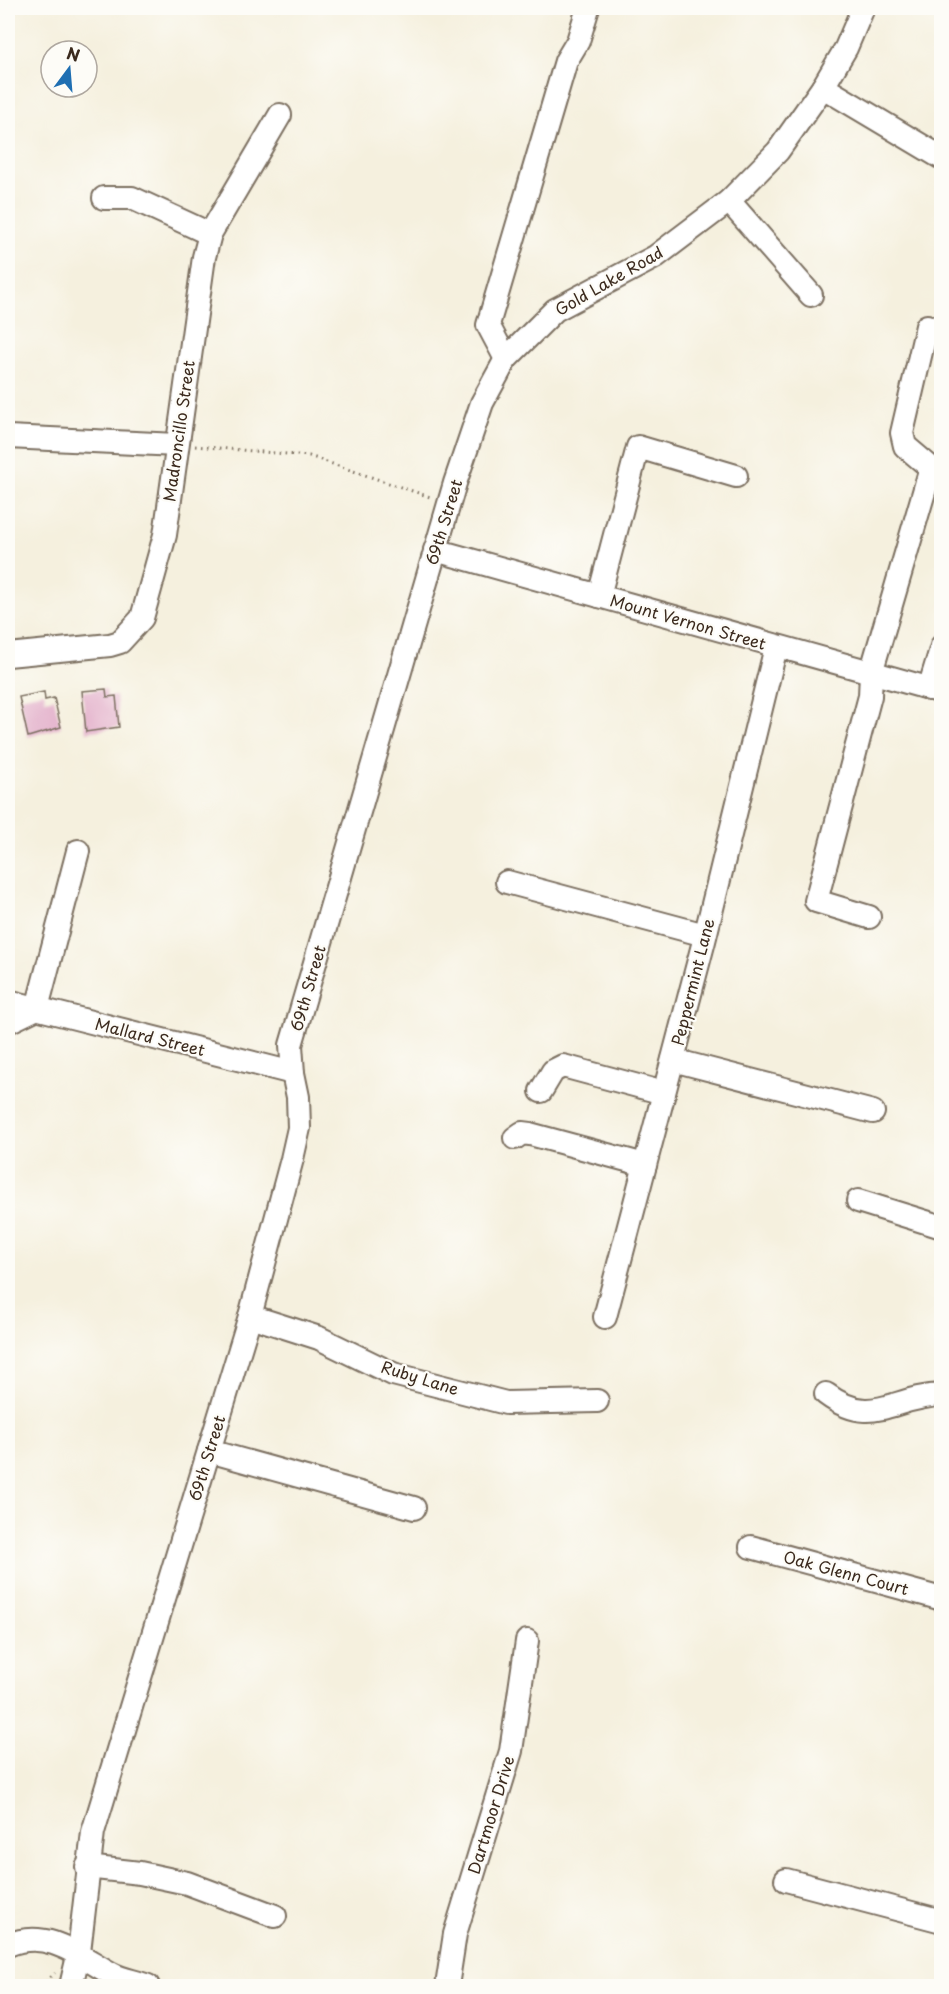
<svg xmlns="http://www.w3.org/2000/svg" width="949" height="1994" font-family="'Playpen Sans',sans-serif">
  <rect width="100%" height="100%" fill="#fdfcf7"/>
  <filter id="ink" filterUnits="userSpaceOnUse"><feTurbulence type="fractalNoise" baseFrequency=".0167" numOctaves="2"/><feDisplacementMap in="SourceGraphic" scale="12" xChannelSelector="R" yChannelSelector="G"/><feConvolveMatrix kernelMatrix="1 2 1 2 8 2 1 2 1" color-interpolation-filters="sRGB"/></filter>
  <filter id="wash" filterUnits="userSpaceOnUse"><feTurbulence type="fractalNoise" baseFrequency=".008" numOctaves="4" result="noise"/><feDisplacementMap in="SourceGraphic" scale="24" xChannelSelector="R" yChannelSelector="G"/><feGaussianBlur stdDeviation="1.35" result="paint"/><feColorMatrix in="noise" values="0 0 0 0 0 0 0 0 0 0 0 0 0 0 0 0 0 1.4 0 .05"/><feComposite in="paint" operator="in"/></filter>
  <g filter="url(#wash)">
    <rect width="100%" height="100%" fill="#f5f0de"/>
    <g id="blocks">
      <!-- building -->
      <g fill="#e3b0cb">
        <path d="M106 689 107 697 116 696 119 727 86 732 82 691Z"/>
        <path d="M44 692 45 700 54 698 61 727 28 737 19 697Z"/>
      </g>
    </g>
  </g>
  <g filter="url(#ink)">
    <use href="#blocks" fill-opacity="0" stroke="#7c6f61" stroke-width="1.5"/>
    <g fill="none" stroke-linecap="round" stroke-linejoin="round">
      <defs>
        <g id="minor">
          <path d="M823 87 942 158"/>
          <path d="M104 198H132L210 234"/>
          <path d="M729 201 811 295"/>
          <path d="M506 359 488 325 566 61 578 41 588 8"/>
          <path d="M8 437 177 445"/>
          <path d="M435 550 942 692"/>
          <path d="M599 596 638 447 736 476"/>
          <path d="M8 655 110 645 120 642 142 618 165 535 204 257 210 234 280 115"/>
          <path d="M929 689 942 646"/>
          <path d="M507 882 705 935"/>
          <path d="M869 917 816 901 870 696 871 673 931 468 905 446 902 433 927 326"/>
          <path d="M8 1001 293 1073"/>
          <path d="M8 1022 37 1008 78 851"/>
          <path d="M673 1060 873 1112"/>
          <path d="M541 1091 553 1071 563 1066 664 1093"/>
          <path d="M515 1138 522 1133 530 1134 645 1165"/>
          <path d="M858 1201 942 1227"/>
          <path d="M250 1316 319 1338 393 1374 506 1403 597 1401"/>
          <path d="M605 1317 704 941 776 647"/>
          <path d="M826 1394C873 1429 892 1396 942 1395"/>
          <path d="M209 1451 414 1508"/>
          <path d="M751 1547 942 1599"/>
          <path d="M87 1867 140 1873 187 1883 275 1916"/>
          <path d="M786 1880 942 1921"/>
          <path d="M8 1945C48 1928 79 1956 112 1974 123 1980 136 1981 148 1986"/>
          <path d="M71 1986 79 1952 93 1832 250 1316 292 1159 299 1128 298 1097 293 1073 291 1045 455 483 482 403 506 359 555 310 655 257 729 201 778 151 823 87 846 48 863 8"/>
          <path d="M447 1986 455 1934 511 1751 527 1641"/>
        </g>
      </defs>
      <!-- minor casing -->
      <use href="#minor" stroke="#7c6f61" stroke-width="26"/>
      <!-- path -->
      <g stroke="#7c6f61" stroke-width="3" stroke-dasharray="1.5 4.5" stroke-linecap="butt">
        <path d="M195 446 309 456 430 497"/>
        <path d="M42 1986 55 1973"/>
      </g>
      <!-- minor -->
      <use href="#minor" stroke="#fff" stroke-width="22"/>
    </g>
  </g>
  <g text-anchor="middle" stroke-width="4.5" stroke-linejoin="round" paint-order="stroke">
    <!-- street labels -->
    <g font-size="16" fill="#3b2a1e" stroke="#fdfcf7">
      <text transform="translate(609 281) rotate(-30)" y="6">Gold Lake Road</text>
      <text transform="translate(179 431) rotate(-82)" y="6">Madroncillo Street</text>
      <text transform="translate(444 522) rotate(-73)" y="6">69th Street</text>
      <text transform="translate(688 622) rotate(16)" y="6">Mount Vernon Street</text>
      <text transform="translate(693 982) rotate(-76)" y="6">Peppermint Lane</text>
      <text transform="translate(308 988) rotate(-74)" y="6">69th Street</text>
      <text transform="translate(150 1037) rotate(14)" y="6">Mallard Street</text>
      <text transform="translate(420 1378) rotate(17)" y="6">Ruby Lane</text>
      <text transform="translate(207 1458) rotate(-73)" y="6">69th Street</text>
      <text transform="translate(846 1573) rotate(15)" y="6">Oak Glenn Court</text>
      <text transform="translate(491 1815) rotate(-73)" y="6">Dartmoor Drive</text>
    </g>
  </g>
  <!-- margin -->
  <rect width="949" height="1994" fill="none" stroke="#fdfcf7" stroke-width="30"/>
  <!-- north arrow -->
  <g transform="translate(69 69) rotate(16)"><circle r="28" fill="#fdfcf7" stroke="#afa8a0" stroke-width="1.5"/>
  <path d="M0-4.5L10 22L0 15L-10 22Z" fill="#1f6fb2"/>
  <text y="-9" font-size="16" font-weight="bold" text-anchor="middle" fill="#3b2a1e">N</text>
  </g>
</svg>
